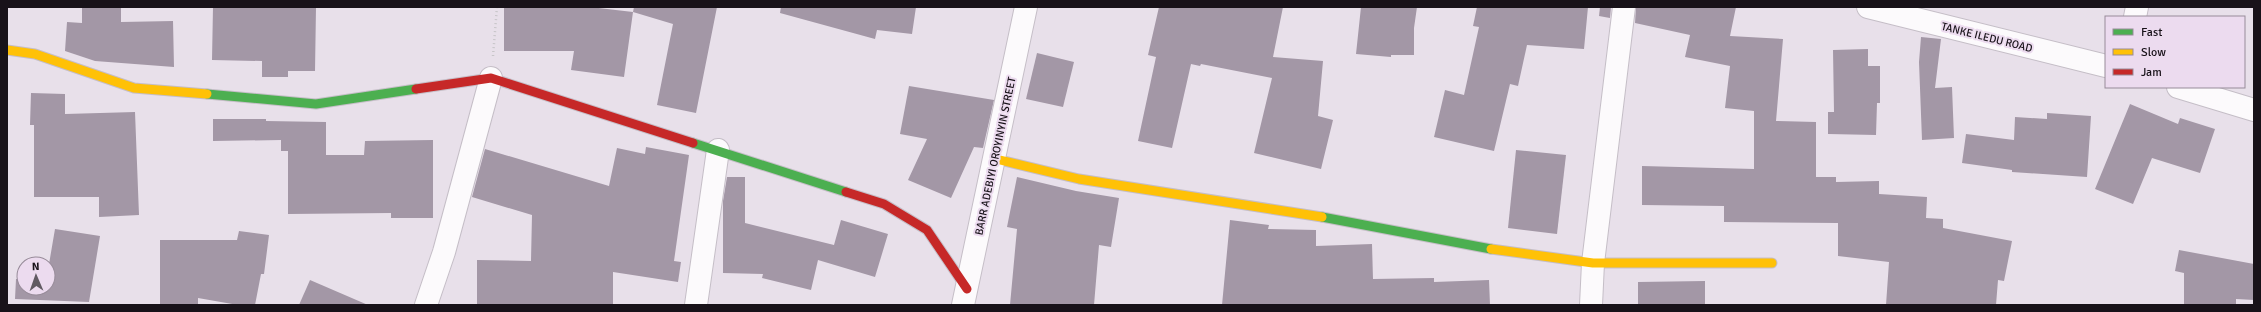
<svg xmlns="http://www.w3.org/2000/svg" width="2261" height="312" font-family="Signika,sans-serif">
  <rect width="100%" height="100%" fill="#e8e0ea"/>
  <!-- building -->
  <g fill="#a397a6">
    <path d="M82 7H121V22L173 21 174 67 95 61 65 51 67 22 82 23Z"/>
    <path d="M213 7H316L315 71H288V77H262V61L212 60Z"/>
    <path d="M504 7H590L633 12 624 77 571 70 574 51H504Z"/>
    <path d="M634 7H717L696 113 657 105 673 24 633 12Z"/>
    <path d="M781 7H916L912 34 877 30 875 39 780 13Z"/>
    <path d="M1159 7H1283L1273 57 1323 61 1318 116 1333 120 1321 169 1254 153 1272 78 1201 64 1200 66 1191 64 1172 148 1138 141 1156 57 1148 55Z"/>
    <path d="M1361 7H1417L1414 28V55H1391V57L1356 54Z"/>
    <path d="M1477 7H1588L1584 49 1527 45 1518 86 1510 84 1494 151 1434 137 1445 90 1464 95 1479 27 1473 26Z"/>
    <path d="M1600 7H1611L1610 18 1599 16Z"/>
    <path d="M1636 7H1736L1730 36 1783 39 1776 121 1816 122V177H1836V182L1879 181V194L1927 197 1926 218 1943 219V228L2012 241 2004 281 1998 280 1996 305H1886L1889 262 1838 256V223L1724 222V206L1642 205V166L1754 169V111L1725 108 1730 66 1685 57 1690 35 1635 23Z"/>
    <path d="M1921 37 1941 39 1935 88 1952 87 1954 138 1922 140 1919 62Z"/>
    <path d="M1868 49V66H1880V103H1877L1876 135 1828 134V112H1834L1833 50Z"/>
    <path d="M1037 53 1074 62 1063 107 1026 99Z"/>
    <path d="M909 86 994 100 983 148 974 147 951 198 908 180 927 139 900 134Z"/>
    <path d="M31 93 65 94V114L135 112 139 215 99 217V197H34V125H30Z"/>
    <path d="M2130 104 2178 124 2180 118 2215 129 2200 173 2152 158 2133 204 2095 189Z"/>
    <path d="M2047 113 2091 116 2087 177 2012 172V170L1962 163 1966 134 2014 140 2015 117 2047 119Z"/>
    <path d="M213 119H266V121L326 122V155H364L365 141 433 140V218H391V213L288 214V151H281V140L213 141Z"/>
    <path d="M646 147 689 155 674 261 681 262 678 282 613 272V305H477V260L531 261 532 215 472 197 485 149 609 186 617 148 645 154Z"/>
    <path d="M1516 150 1566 155 1557 234 1508 228Z"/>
    <path d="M727 177H745V223L834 245 841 220 888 234 875 277 818 260 811 290 762 278 763 274 723 273V201Z"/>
    <path d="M1017 177 1076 191 1119 198 1111 247 1099 245 1094 305H1010L1017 229 1007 227Z"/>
    <path d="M1230 220 1269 225 1268 229 1316 230V246L1372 244 1373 279 1434 278V282L1489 280 1490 305H1222Z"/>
    <path d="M55 229 100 236 89 302 15 299 16 279H24V288H48V270Z"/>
    <path d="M239 231 269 235 264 274H261L255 305H238L198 298V305H160V240H237Z"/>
    <path d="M2179 250 2254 264V300L2236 299V305H2184V273L2175 271Z"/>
    <path d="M310 280 368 305H299Z"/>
    <path d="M1705 281V305H1638V282Z"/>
  </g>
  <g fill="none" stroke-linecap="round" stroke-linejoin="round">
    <defs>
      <g id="street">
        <path d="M1868 7 2106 66"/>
        <path d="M2135 17 2137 7"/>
        <path d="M2178 87 2254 110"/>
        <path d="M426 305 444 252 491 78"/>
        <path d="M696 305 718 150"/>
        <path d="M963 305 1026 7"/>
        <path d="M1591 305 1593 263 1624 7"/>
      </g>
      <g id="fast">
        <path d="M207 94 316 104 416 89"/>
        <path d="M693 143 846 192"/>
        <path d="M1322 217 1491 249"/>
      </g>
      <g id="slow">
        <path d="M7 50 35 54 134 88 207 94"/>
        <path d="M996 159 1079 179 1322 217"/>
        <path d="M1491 249 1593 263H1772"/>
      </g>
      <g id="jam">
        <path d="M416 89 491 78 693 143"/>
        <path d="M846 192 884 204 927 230 967 289"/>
      </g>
    </defs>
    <!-- street casing -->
    <use href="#street" stroke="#c5bec7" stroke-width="24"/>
    <!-- fast casing -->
    <use href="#fast" stroke="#c5bec7" stroke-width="11"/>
    <!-- slow casing -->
    <use href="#slow" stroke="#c5bec7" stroke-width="11"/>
    <!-- jam casing -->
    <use href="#jam" stroke="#c5bec7" stroke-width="11"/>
    <!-- path -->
    <path stroke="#c7c5c8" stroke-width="2.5" stroke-dasharray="1 3" stroke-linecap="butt" d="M493 56 497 7"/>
    <!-- street -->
    <use href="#street" stroke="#fcfafc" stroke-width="22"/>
    <!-- fast -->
    <use href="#fast" stroke="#4caf50" stroke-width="9"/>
    <!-- slow -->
    <use href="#slow" stroke="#ffc107" stroke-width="9"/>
    <!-- jam -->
    <use href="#jam" stroke="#c62828" stroke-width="9"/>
  </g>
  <g text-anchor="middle" stroke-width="4" stroke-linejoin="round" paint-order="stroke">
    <!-- street labels -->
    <g font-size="11" fill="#181219" stroke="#ecdbef">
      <text transform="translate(1987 37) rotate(14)" y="4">TANKE ILEDU ROAD</text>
      <text transform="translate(995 156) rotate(-78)" y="4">BARR ADEBIYI OROYINYIN STREET</text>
    </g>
  </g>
  <!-- border -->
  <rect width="2261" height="312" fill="none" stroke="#181219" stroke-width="16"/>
  <!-- legend -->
  <rect x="2105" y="16" width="140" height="72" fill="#ecdbef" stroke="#978b99"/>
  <rect x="2113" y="29" width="20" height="6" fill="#4caf50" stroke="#978b99"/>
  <text x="2141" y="36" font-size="12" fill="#181219">Fast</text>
  <rect x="2113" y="49" width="20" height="6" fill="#ffc107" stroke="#978b99"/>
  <text x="2141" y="56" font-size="12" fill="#181219">Slow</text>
  <rect x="2113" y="69" width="20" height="6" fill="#c62828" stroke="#978b99"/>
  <text x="2141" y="76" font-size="12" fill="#181219">Jam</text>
  <!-- north arrow -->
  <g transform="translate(36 276) rotate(358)"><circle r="19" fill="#ecdbef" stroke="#978b99"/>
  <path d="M0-3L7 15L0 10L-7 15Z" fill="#615a62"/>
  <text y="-6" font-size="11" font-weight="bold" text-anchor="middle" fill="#181219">N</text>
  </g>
</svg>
